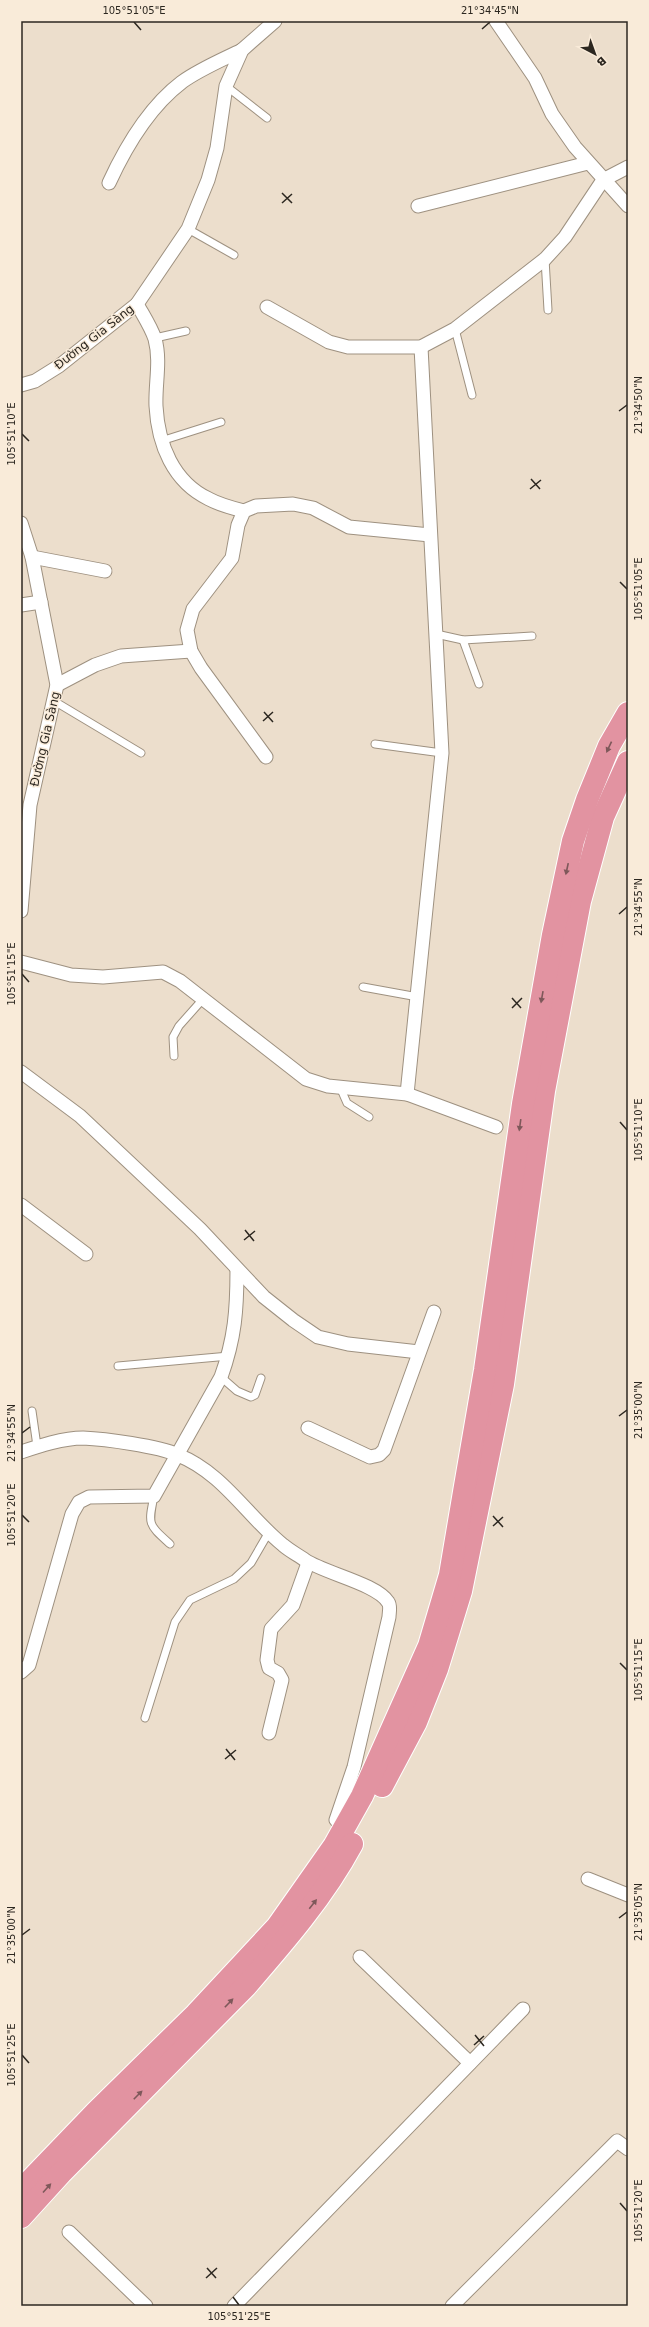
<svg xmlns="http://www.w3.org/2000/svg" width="649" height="2327" font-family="'DejaVu Sans',sans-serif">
  <rect width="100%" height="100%" fill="#ecdecc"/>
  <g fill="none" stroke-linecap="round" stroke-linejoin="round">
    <defs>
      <g id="lane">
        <path d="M226 86 267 118"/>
        <path d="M188 229 234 255"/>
        <path d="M545 259 548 310"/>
        <path d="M455 329 472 395"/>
        <path d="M155 338 186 331"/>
        <path d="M161 441 221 422"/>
        <path d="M436 634 463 640 532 636"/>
        <path d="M463 640 479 684"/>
        <path d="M54 701 141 753"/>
        <path d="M375 744 442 753"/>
        <path d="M363 987 418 997"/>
        <path d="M174 1056 173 1037 179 1026 203 999"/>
        <path d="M340 1087 347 1103 369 1117"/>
        <path d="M118 1366 229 1356"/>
        <path d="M221 1377 237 1391 251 1397 255 1395 261 1378"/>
        <path d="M32 1411 37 1446"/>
        <path d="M154 1496C148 1525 148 1524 170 1544"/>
        <path d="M145 1718 175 1622 190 1600 234 1579 251 1563 269 1532"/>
      </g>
      <g id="street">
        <path d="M496 21 535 78 552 114 575 147 628 206"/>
        <path d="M109 183C126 146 149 107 182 82 200 69 222 60 242 50"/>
        <path d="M418 206 588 163"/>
        <path d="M137 304C143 315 151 327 155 339 161 361 155 384 156 406 158 444 173 482 209 499 220 505 232 508 244 511"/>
        <path d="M267 307 329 342 348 347H421L455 329 545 259 565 237 603 180 628 167"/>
        <path d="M21 385 35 381 59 366 137 304 188 229 208 180 217 148 226 86 242 50 275 21"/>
        <path d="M21 523 32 557 57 685 30 805 21 911"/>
        <path d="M32 557 105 571"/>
        <path d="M21 605 41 602"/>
        <path d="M57 685 95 665 121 656 191 651"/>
        <path d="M266 757 201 668 191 651 187 630 193 609 232 558 238 525 244 511 256 506 293 504 313 508 349 527 430 535"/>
        <path d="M21 962 71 975 103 977 163 972 180 981 306 1079 328 1086 407 1094 496 1127"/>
        <path d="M21 1072 80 1116 200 1229 264 1297 293 1320 318 1337 348 1344 419 1352"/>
        <path d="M407 1094 442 753 421 347"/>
        <path d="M21 1205 86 1254"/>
        <path d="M308 1428 370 1457 379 1455 384 1450 434 1312"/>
        <path d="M21 1452C39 1446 63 1438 83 1438 105 1439 158 1446 178 1455 223 1473 247 1516 283 1545 290 1551 298 1555 305 1560 324 1573 377 1584 388 1602 391 1606 389 1613 389 1617L354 1767 336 1820"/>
        <path d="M21 1672 29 1665 72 1514 79 1502 89 1497 154 1496 221 1377C235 1338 237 1310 237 1269"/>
        <path d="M269 1733 282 1680 278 1673 269 1668 267 1660 271 1629 293 1605 308 1563"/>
        <path d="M588 1879 628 1895"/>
        <path d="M360 1957 470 2063"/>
        <path d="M69 2232 146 2306"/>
        <path d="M234 2306 523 2009"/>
        <path d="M452 2306 617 2141 628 2149"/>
      </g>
      <g id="highway">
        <path d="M382 1786 416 1722 437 1669 461 1591 503 1384 544 1091 580 901 603 817 628 762"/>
        <path d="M21 2190 96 2112 196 2014 277 1927 334 1846 362 1796 429 1646 450 1575 464 1492 485 1370 523 1104 553 935 573 841 587 800 609 746 628 713"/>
        <path d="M21 2217 61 2173 246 1986C285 1941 324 1896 352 1844"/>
      </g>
    </defs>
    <!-- lane casing -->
    <use href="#lane" stroke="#9e9180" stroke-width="9"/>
    <!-- street casing -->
    <use href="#street" stroke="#9e9180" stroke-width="15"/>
    <!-- highway casing -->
    <use href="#highway" stroke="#fff" stroke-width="24"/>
    <!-- lane -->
    <use href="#lane" stroke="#fff" stroke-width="7"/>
    <!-- street -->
    <use href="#street" stroke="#fff" stroke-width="13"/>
    <!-- highway -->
    <use href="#highway" stroke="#e293a1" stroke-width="22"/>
  </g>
  <!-- one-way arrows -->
  <defs><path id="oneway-solid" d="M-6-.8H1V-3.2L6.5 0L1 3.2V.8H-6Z"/></defs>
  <g fill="#7e585a">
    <use href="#oneway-solid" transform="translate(609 747) rotate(115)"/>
    <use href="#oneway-solid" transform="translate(567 869) rotate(102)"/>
    <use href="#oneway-solid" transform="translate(542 997) rotate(100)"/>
    <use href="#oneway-solid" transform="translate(520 1125) rotate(98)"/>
    <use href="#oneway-solid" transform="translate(313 1904) rotate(-52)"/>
    <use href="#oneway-solid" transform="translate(229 2003) rotate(-46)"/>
    <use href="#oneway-solid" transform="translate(138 2095) rotate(-45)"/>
    <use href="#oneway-solid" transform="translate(47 2188) rotate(-48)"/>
  </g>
  <!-- ticks -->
  <path fill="none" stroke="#2c2720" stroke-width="1.5" d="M134 22 141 30M482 29 490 22M282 193 292 203M282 203 292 194M619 411 627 405M22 434 29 441M531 479 540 489M530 489 541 480M620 582 627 589M264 712 273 722M263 721 273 712M619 914 627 907M22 974 29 982M512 998 521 1008M512 1008 522 998M620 1122 627 1130M245 1230 254 1241M244 1240 255 1231M619 1416 627 1410M22 1433 30 1427M22 1515 29 1522M493 1516 503 1527M493 1526 503 1517M620 1663 627 1670M226 1749 235 1760M225 1759 236 1750M619 1918 627 1912M22 1935 30 1929M475 2035 484 2046M474 2045 484 2036M22 2055 29 2063M620 2203 627 2211M207 2268 216 2278M206 2278 217 2268M233 2297 239 2305"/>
  <g text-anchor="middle" stroke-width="3" stroke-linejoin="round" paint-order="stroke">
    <!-- street labels -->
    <g font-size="12" fill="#2c2720" stroke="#f9ebd9">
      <text transform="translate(94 337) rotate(-38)" y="4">Đường Gia Sàng</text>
      <text transform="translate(45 739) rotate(-77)" y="4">Đường Gia Sàng</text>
    </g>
  </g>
  <!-- border -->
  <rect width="649" height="2327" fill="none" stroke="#f9ebd9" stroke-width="44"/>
  <!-- north arrow -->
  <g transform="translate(595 54) rotate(139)" stroke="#f9ebd9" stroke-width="3" paint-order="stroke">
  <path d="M0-3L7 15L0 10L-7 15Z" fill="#2c2720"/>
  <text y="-6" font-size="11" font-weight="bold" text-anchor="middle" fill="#2c2720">B</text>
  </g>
  <rect x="22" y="22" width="605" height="2283" fill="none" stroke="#2c2720" stroke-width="1.5"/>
  <g font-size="10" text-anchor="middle" fill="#2c2720">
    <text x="134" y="14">105°51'05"E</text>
    <text x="490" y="14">21°34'45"N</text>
    <text transform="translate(638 405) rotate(-90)" y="4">21°34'50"N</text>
    <text transform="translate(11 434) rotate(-90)" y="4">105°51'10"E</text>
    <text transform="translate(638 589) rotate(-90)" y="4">105°51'05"E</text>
    <text transform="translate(638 907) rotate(-90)" y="4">21°34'55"N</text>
    <text transform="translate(11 974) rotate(-90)" y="4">105°51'15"E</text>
    <text transform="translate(638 1130) rotate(-90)" y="4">105°51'10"E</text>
    <text transform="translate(638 1410) rotate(-90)" y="4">21°35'00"N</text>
    <text transform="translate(11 1433) rotate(-90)" y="4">21°34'55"N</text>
    <text transform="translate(11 1515) rotate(-90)" y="4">105°51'20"E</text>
    <text transform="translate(638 1670) rotate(-90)" y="4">105°51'15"E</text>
    <text transform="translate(638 1912) rotate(-90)" y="4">21°35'05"N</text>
    <text transform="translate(11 1935) rotate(-90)" y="4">21°35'00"N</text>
    <text transform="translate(11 2055) rotate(-90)" y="4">105°51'25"E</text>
    <text transform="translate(638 2211) rotate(-90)" y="4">105°51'20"E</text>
    <text x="239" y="2320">105°51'25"E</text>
  </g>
</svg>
